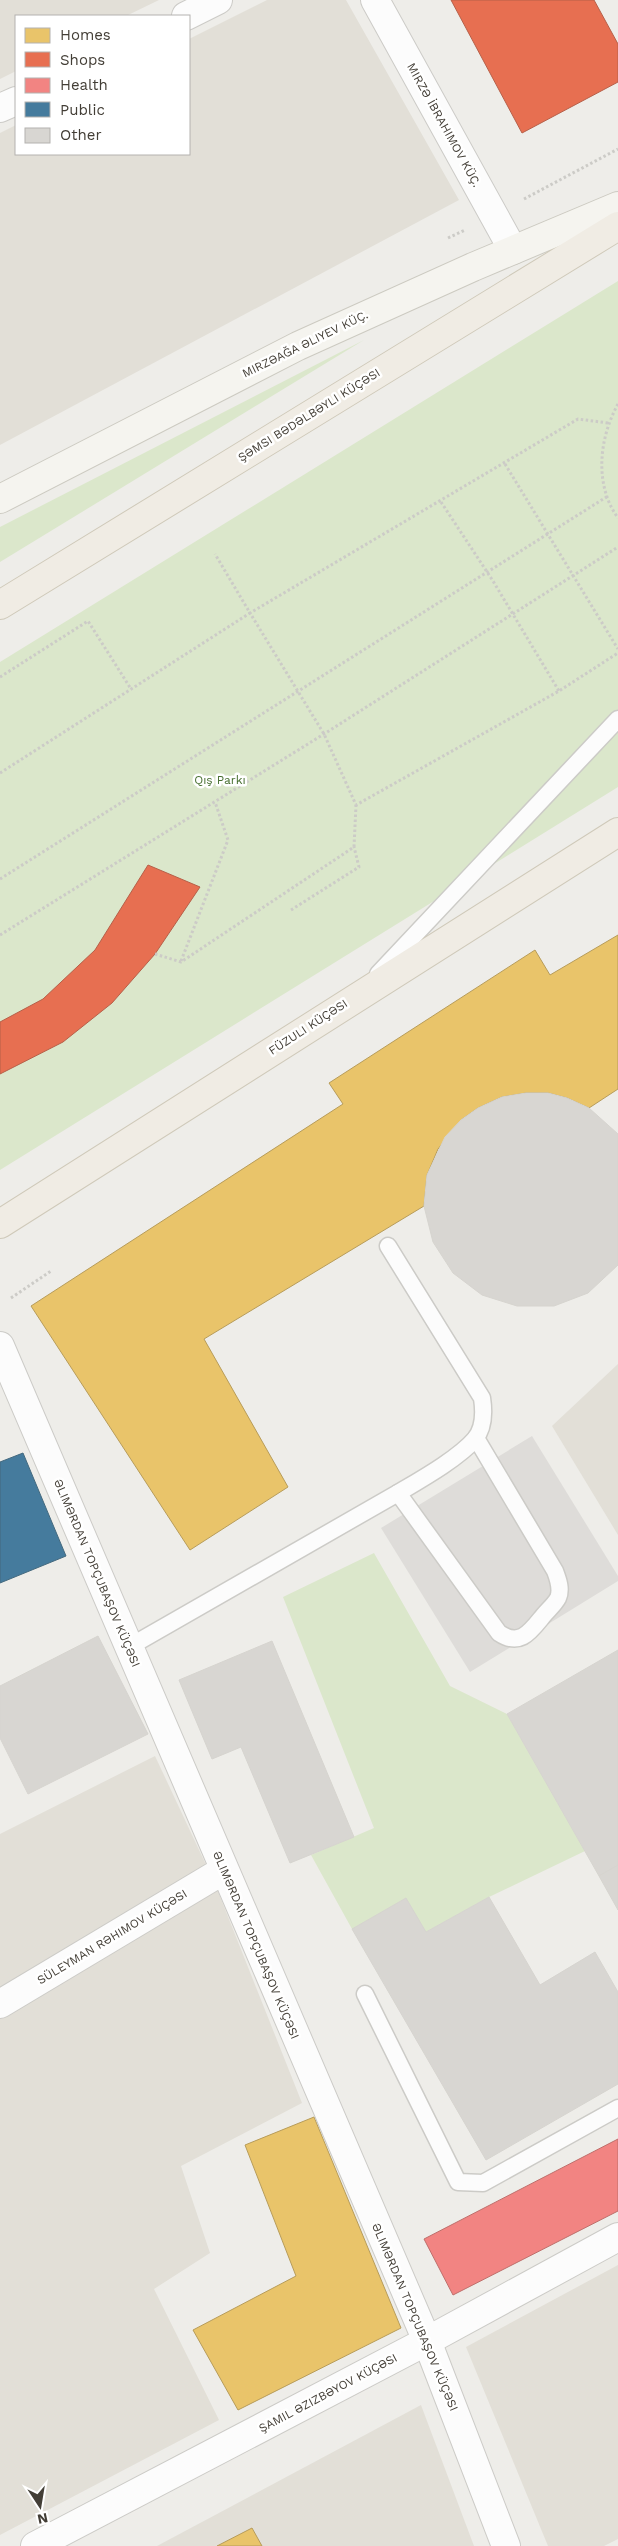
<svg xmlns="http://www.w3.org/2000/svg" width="618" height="2546" font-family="'Work Sans',sans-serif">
  <rect width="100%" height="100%" fill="#eeede9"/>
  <!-- residential -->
  <g fill="#e2dfd7">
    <path d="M0 0H159L126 16H16V71L0 79Z"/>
    <path d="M267 0H346L459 200 0 445V133L16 125V154H189V39Z"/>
    <path d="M618 1364V1535L552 1426Z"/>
    <path d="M155 1756 215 1884 302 2103 181 2166 210 2253 154 2289 219 2420 0 2535V1834Z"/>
    <path d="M618 2265V2539L604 2546H548L466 2347Z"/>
    <path d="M421 2405 474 2546H157Z"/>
  </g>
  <!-- green -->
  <g fill="#dbe7cb">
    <path d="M618 281V787L0 1170V662Z"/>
    <path d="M364 340 0 562V527Z"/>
    <path d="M374 1553 450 1686 507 1714 585 1851 489 1897 426 1932 352 1929 311 1855 374 1828 283 1597Z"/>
  </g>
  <!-- parking -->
  <path fill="#dedcd9" d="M532 1436 618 1576V1581L470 1672 381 1528Z"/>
  <!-- homes -->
  <g fill="#e9c46a" stroke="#b79c5a">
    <path d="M618 935V1089L589 1108 567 1098 548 1093H526L502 1097 478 1108 461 1120 438 1149 427 1175 424 1206 204 1339 288 1487 190 1550 31 1306 343 1104 329 1083 535 950 550 975Z"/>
    <path d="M314 2117 401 2328 238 2410 193 2330 296 2276 245 2145Z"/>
    <path d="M252 2528 262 2546H217Z"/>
  </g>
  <!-- shops -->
  <g fill="#e76f51" stroke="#b66049">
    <path d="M451 0H594L618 44V82L522 133Z"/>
    <path d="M148 865 200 887 155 954 112 1003 63 1042 0 1074V1022L43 999 95 950Z"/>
  </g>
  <!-- health -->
  <path fill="#f28482" stroke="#be6f6b" d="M618 2139V2211L453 2295 424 2239Z"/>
  <!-- public -->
  <path fill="#457b9d" stroke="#44697e" d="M23 1453 66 1556 0 1583V1462Z"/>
  <!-- building -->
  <g fill="#d8d6d2" stroke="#d6d4cf">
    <path d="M526 1093H548L567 1098 589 1108 618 1134V1265L588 1293 554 1306H517L482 1295 453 1273 433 1242 424 1206 427 1175 445 1137 461 1120 478 1108 502 1097Z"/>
    <path d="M98 1636 148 1734 28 1794 0 1738V1686Z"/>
    <path d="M272 1641 354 1837 290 1863 241 1747 212 1759 179 1680Z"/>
    <path d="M618 1650V1865L599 1876 507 1714Z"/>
    <path d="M618 1865V1910L599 1876Z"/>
    <path d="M489 1897 540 1985 595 1952 618 1992V2084L486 2160 352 1929 406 1898 426 1932Z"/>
  </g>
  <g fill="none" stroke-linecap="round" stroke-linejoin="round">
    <defs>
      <g id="lane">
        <path d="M378 974 618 719"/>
        <path d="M398 1493 499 1633C520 1647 530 1632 543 1616 547 1611 555 1604 558 1598 562 1589 558 1579 555 1571L476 1438"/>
        <path d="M129 1647 398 1493C420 1480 459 1458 475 1439 484 1428 484 1411 482 1398L388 1246"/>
        <path d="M365 1994 458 2182 483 2183 618 2108"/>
      </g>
      <g id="street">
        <path d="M375 0 513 250"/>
        <path d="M186 16 218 0"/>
        <path d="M0 108 16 101"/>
        <path d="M0 1346 427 2341 506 2546"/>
        <path d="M0 2004 224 1870"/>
        <path d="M35 2546 427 2341 618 2237"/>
      </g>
      <path id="secondary" d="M0 499 298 346 473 267 618 206"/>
      <g id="primary">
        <path d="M0 605 618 226"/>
        <path d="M0 1224 618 832"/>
      </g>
    </defs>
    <!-- lane casing -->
    <use href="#lane" stroke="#cccbc7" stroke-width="19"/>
    <!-- street casing -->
    <use href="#street" stroke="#cccbc7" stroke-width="30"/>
    <!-- secondary casing -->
    <use href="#secondary" stroke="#cccac1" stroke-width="30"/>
    <!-- primary casing -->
    <use href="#primary" stroke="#cfc9b9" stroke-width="30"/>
    <!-- path -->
    <g stroke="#cccbc7" stroke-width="3" stroke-dasharray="2.5 2.5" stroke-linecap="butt">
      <path d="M524 199 618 149"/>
      <path d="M448 238 465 230"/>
      <path d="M618 404C599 438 594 485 618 518"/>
      <path d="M608 423 578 419 250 613 324 734 356 805 559 691 618 653"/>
      <path d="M505 464 618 649"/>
      <path d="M441 502 493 581 559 691"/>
      <path d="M0 677 88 621 131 689"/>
      <path d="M0 773 250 613 215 554"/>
      <path d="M0 879 608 496"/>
      <path d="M291 910 359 867 354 847"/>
      <path d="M0 935 324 734 618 547"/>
      <path d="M155 954 181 962 354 847 356 805"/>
      <path d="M181 961 228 840 215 802"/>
      <path d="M11 1298 51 1271"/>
    </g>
    <!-- lane -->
    <use href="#lane" stroke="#fcfcfc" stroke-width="16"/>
    <!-- street -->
    <use href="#street" stroke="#fcfcfc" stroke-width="28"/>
    <!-- secondary -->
    <use href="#secondary" stroke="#f5f4ef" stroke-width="28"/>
    <!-- primary -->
    <use href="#primary" stroke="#f0ece4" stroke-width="28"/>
  </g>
  <g text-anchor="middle" stroke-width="5" stroke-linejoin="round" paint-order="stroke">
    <!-- street labels -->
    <g font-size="12" fill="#433e36" stroke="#fff">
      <text transform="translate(444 125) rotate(61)" y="4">MIRZƏ İBRAHIMOV KÜÇ.</text>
      <text transform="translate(305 344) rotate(-26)" y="4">MIRZƏAĞA ƏLIYEV KÜÇ.</text>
      <text transform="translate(309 415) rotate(-32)" y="4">ŞƏMSI BƏDƏLBƏYLI KÜÇƏSI</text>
      <text transform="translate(308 1027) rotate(-33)" y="4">FÜZULI KÜÇƏSI</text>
      <text transform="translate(97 1573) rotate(67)" y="4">ƏLIMƏRDAN TOPÇUBAŞOV KÜÇƏSI</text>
      <text transform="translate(112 1937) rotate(-31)" y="4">SÜLEYMAN RƏHIMOV KÜÇƏSI</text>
      <text transform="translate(256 1945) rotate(67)" y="4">ƏLIMƏRDAN TOPÇUBAŞOV KÜÇƏSI</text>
      <text transform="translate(415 2317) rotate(67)" y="4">ƏLIMƏRDAN TOPÇUBAŞOV KÜÇƏSI</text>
      <text transform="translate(328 2393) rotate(-28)" y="4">ŞAMIL ƏZIZBƏYOV KÜÇƏSI</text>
    </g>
    <!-- park labels -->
    <g font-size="12" fill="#476f30" stroke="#fff">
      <text x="220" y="784">Qış Parkı</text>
    </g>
  </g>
  <!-- legend -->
  <rect x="15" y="15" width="175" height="140" fill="#ffffff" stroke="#b4b2af"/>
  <rect x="25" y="28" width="25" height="15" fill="#e9c46a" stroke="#b4b2af"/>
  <text x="60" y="40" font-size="15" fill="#433e36">Homes</text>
  <rect x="25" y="52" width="25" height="15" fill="#e76f51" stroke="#b4b2af"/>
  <text x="60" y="65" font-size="15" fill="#433e36">Shops</text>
  <rect x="25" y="78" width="25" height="15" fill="#f28482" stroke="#b4b2af"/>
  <text x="60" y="90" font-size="15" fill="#433e36">Health</text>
  <rect x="25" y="102" width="25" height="15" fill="#457b9d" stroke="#b4b2af"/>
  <text x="60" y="115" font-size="15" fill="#433e36">Public</text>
  <rect x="25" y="128" width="25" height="15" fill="#d8d6d2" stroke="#b4b2af"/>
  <text x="60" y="140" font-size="15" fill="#433e36">Other</text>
  <!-- north arrow -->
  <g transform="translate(40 2506) rotate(168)" stroke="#ffffff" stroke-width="4" paint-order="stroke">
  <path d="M0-4L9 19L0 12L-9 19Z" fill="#433e36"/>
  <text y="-8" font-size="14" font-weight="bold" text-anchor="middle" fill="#433e36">N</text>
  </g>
</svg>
